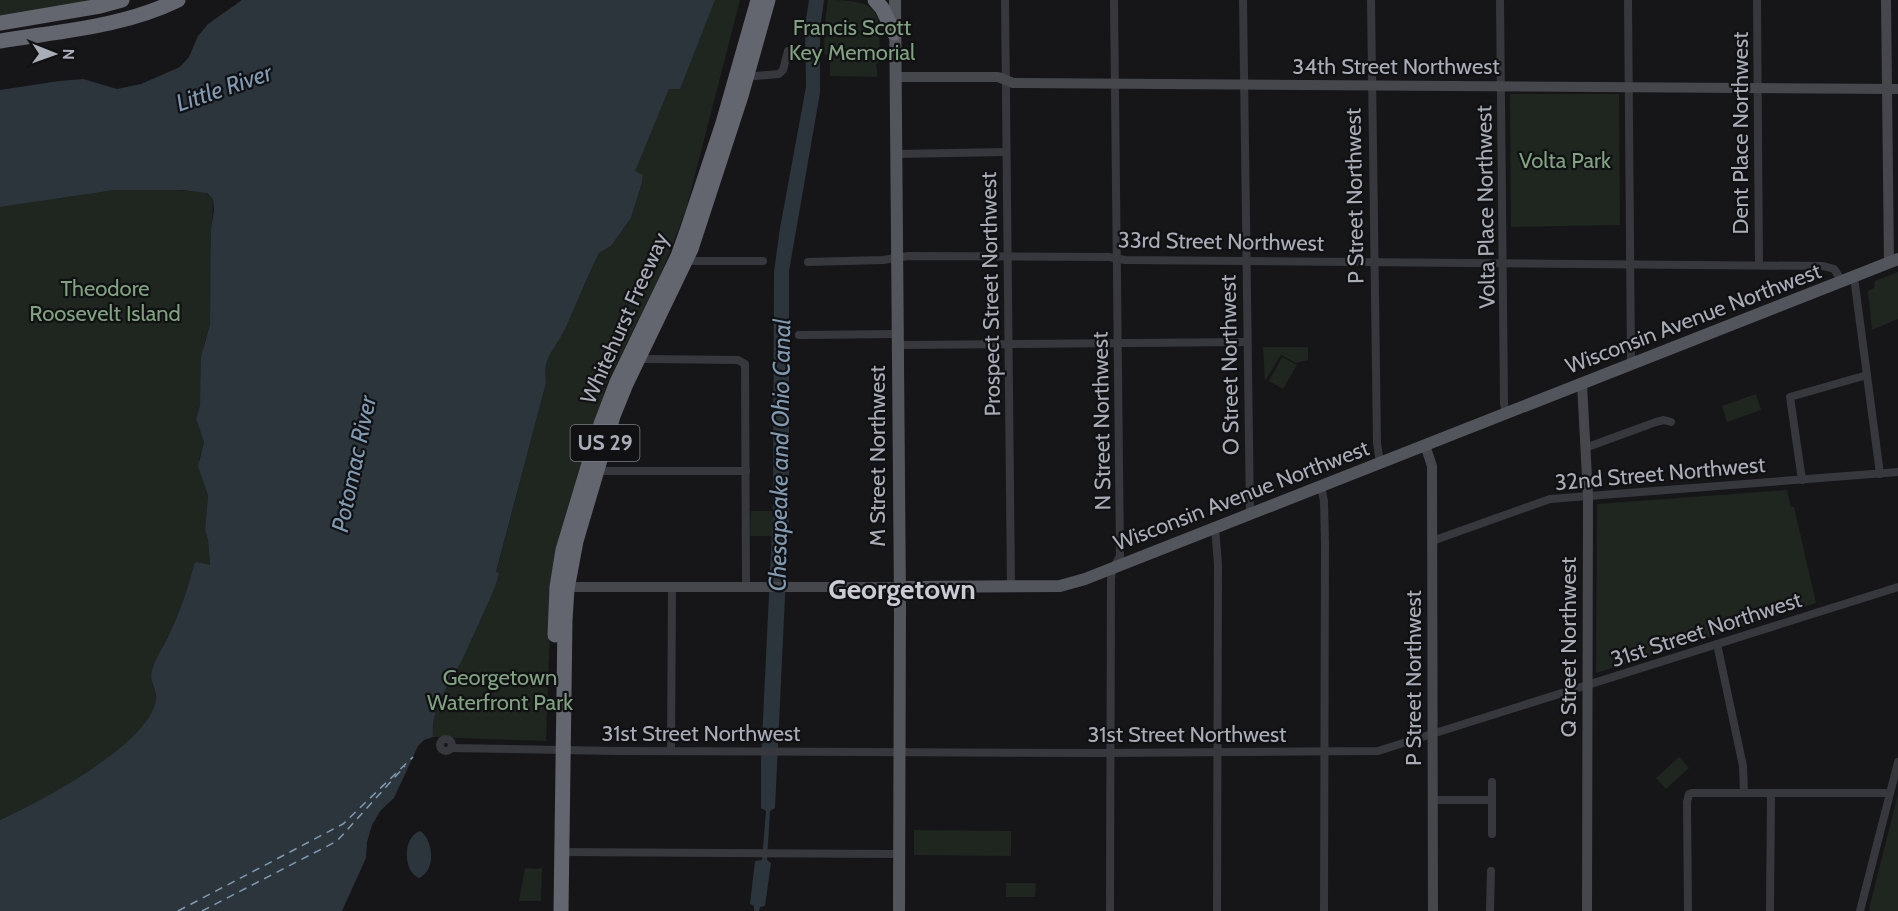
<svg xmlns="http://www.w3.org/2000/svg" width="1898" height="911" font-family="Cabin,sans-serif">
  <rect width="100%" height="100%" fill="#161618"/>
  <!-- green -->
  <g fill="#1e261f">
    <path d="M0 0H102L0 17Z"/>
    <path d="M715 0H740L686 210 660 276 607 383 569 508 552 574 546 741 433 737C432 705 445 694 457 668 471 636 485 605 499 573H496L546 383 544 374 550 352 562 335 599 253 611 246 631 218 642 184 643 175 634 171 669 89 698 40Z"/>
    <path d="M828 0C883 0 881 13 879 62L876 64 878 77 830 76V58L824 53 825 22Z"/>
    <path d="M1510 94H1619L1620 225 1511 227Z"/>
    <path d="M159 189 204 192 213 199 210 324 204 344 200 405 196 419 204 442 199 459 208 495 205 530 208 540 210 565 194 564C188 590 179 613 168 637 163 648 155 658 152 670 148 682 158 690 156 701 149 745 39 802 0 820V207L115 190Z"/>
    <path d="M1898 272V319L1872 330 1868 291 1874 288 1875 281Z"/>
    <path d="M1263 347H1308V360L1296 363 1281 355 1265 381Z"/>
    <path d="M1282 357 1297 365 1283 389 1269 381Z"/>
    <path d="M1756 394 1761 410 1727 422 1722 406Z"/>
    <path d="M1787 490 1791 507H1794L1816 603 1596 673 1597 504Z"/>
    <path d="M751 511H773L772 536H750Z"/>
    <path d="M1679 757 1689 768 1666 789 1656 778Z"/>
    <path d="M1898 794V911H1871L1869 909Z"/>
    <path d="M914 830 1011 831V856L914 855Z"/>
    <path d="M542 867 541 901H519L525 868 537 869Z"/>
    <path d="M1006 883H1036L1035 897H1006Z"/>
  </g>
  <!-- water -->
  <g fill="#2c353c">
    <path d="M242 0H715L680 89H669L635 171 643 175 642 183 631 218 611 246 599 253C587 278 577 302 566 327 556 349 542 356 546 383L496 572 499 573 495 587C484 612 473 636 462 660 449 686 431 706 433 737L424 740 418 746 394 798 381 810 372 825 367 842 366 858 342 911H0V820C39 802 149 745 156 700 158 690 148 681 152 670 155 658 163 648 168 637 179 613 188 590 194 564L197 562 210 565 208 540 205 530 208 495 198 466 204 442 196 419 200 405 201 357 210 324 211 230 214 210 213 199 207 193 182 190H115L0 207V90L59 81 83 79 117 89 141 84 180 67 189 57 198 36 208 24Z"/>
    <path d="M809 0H824L820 29V93L789 271V512L775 808 770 811 767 860 771 863 765 906 760 907 759 911H754V906L750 904 755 861 762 860 766 811 761 808V761L773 511 774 272 780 228 806 87 805 26Z"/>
    <path d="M420 831C434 840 436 871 419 878 403 872 402 837 420 831Z"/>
  </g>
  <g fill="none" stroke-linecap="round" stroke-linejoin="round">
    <!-- ferry -->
    <g stroke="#7f9bb3" stroke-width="1.5" stroke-dasharray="8 6" stroke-linecap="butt">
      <path d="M178 911 343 824 413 757"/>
      <path d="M202 911 337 841 405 766"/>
    </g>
    <!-- street -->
    <g stroke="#37383d" stroke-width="8">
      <path d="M1005 0 1011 587"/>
      <path d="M1243 0 1250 514"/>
      <path d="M1371 0 1377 443 1380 463"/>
      <path d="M1500 0 1504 404 1506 413"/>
      <path d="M1628 0 1631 364"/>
      <path d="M1757 0 1759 265"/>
      <path d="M745 77 779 74 783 70 788 51"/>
      <path d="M896 154 1006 152"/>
      <path d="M694 261H763"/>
      <path d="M808 262 883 260 908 256 1109 257 1125 260 1823 266 1834 269 1842 281"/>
      <path d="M1854 277 1880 474"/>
      <path d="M799 335 898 334"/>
      <path d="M898 345 1247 342"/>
      <path d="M646 359 738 360 745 364 746 587"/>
      <path d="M1585 448 1656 422 1664 420 1671 422"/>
      <path d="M603 471H746"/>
      <path d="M1802 480 1790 397 1867 375"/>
      <path d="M1321 486 1324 501 1325 543 1324 911"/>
      <path d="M1215 528 1218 564 1217 911"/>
      <path d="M1432 541 1550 499 1898 472"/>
      <path d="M1717 644 1743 766 1744 793"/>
      <circle cx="446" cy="745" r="6"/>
      <path d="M451 748 617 751 1102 753 1378 751 1898 587"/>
      <path d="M671 751 672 587"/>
      <path d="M1433 800H1492"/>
      <path d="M1492 834V782"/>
      <path d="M559 852 899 854"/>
      <path d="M1110 911 1111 578 1112 571 1120 556 1114 0"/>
      <path d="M1490 911 1491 871"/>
      <path d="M1688 911 1687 802 1689 794 1692 793H1890"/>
      <path d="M1770 911 1771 793"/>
      <path d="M1860 911 1898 762"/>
    </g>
    <!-- secondary -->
    <g stroke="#45474d" stroke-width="10">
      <path d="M1886 0 1889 263"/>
      <path d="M895 77H998L1013 83 1898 89"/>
      <path d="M1582 384 1588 496 1587 911"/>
      <path d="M1425 445 1432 466 1433 911"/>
      <path d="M563 587H899"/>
    </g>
    <!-- primary -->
    <g stroke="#53555c" stroke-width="12">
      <path d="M895 0 900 602 899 911"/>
      <path d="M899 587 1060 586 1085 579 1898 259"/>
    </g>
    <!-- highway -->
    <g stroke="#63666e" stroke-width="15">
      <path d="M875 0 882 8 894 33"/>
      <path d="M0 23 100 6 122 0"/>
      <path d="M0 41C60 31 123 27 178 0"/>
      <path d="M555 635 557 587 563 550 601 424 617 382 678 256 688 228 723 123 758 0"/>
    </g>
    <!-- highway-bridge -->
    <path stroke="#63666e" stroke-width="15" d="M561 911 565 620 567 589 576 541 613 416 626 384 691 249 741 96 768 0"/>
  </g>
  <g text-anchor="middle" stroke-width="4.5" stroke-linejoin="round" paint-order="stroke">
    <!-- shield labels -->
    <rect fill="#111113" stroke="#7b7e86" stroke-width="1.5" x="570.5" y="425" width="69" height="36" rx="4.5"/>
    <g font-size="21" font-weight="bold" fill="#a8adb8">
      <text x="605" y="450">US 29</text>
    </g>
    <!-- park labels -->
    <g font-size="22" fill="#7fa381" stroke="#111113">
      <text x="852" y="35">Francis Scott<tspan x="852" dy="25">Key Memorial</tspan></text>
      <text x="1565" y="168">Volta Park</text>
      <text x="105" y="296">Theodore<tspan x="105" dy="25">Roosevelt Island</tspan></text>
      <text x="500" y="685">Georgetown<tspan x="500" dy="25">Waterfront Park</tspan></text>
    </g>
    <!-- street labels -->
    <g font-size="22" fill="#a8adb8" stroke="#111113">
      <text x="1396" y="74">34th Street Northwest</text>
      <text transform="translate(1740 133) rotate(-90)" y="8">Dent Place Northwest</text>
      <text transform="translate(1354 196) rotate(-91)" y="8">P Street Northwest</text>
      <text transform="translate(1485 207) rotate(-91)" y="8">Volta Place Northwest</text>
      <text transform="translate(1221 241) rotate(1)" y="8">33rd Street Northwest</text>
      <text transform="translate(990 294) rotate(-91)" y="8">Prospect Street Northwest</text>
      <text transform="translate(624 318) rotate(-66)" y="8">Whitehurst Freeway</text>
      <text transform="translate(1693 318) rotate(-21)" y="8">Wisconsin Avenue Northwest</text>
      <text transform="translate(1229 365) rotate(-91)" y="8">O Street Northwest</text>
      <text transform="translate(1101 421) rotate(-91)" y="8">N Street Northwest</text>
      <text transform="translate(877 456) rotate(-90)" y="8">M Street Northwest</text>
      <text transform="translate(1660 473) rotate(-5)" y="8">32nd Street Northwest</text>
      <text transform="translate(1241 495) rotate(-21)" y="8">Wisconsin Avenue Northwest</text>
      <text transform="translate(1706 629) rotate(-18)" y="8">31st Street Northwest</text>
      <text transform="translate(1568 647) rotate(-90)" y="8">Q Street Northwest</text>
      <text transform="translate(1413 678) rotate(-90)" y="8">P Street Northwest</text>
      <text x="701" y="741">31st Street Northwest</text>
      <text x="1187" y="742">31st Street Northwest</text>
    </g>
    <!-- water labels -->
    <g font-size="24" font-style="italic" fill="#7f9bb3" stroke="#111113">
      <text transform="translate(224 88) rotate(-19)" y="8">Little River</text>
      <text transform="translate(780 455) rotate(-89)" y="8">Chesapeake and Ohio Canal</text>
      <text transform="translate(354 464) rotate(-78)" y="8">Potomac River</text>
    </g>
    <!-- district labels -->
    <g font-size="28" font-weight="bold" fill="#c9ccd4" stroke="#111113">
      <text x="902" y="599">Georgetown</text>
    </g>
  </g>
  <!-- north arrow -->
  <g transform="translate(54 54) rotate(91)" stroke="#111113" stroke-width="4.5" paint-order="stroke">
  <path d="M0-4.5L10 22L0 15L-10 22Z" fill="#a8adb8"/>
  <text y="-9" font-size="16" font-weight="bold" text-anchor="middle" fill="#a8adb8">N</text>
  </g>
</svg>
